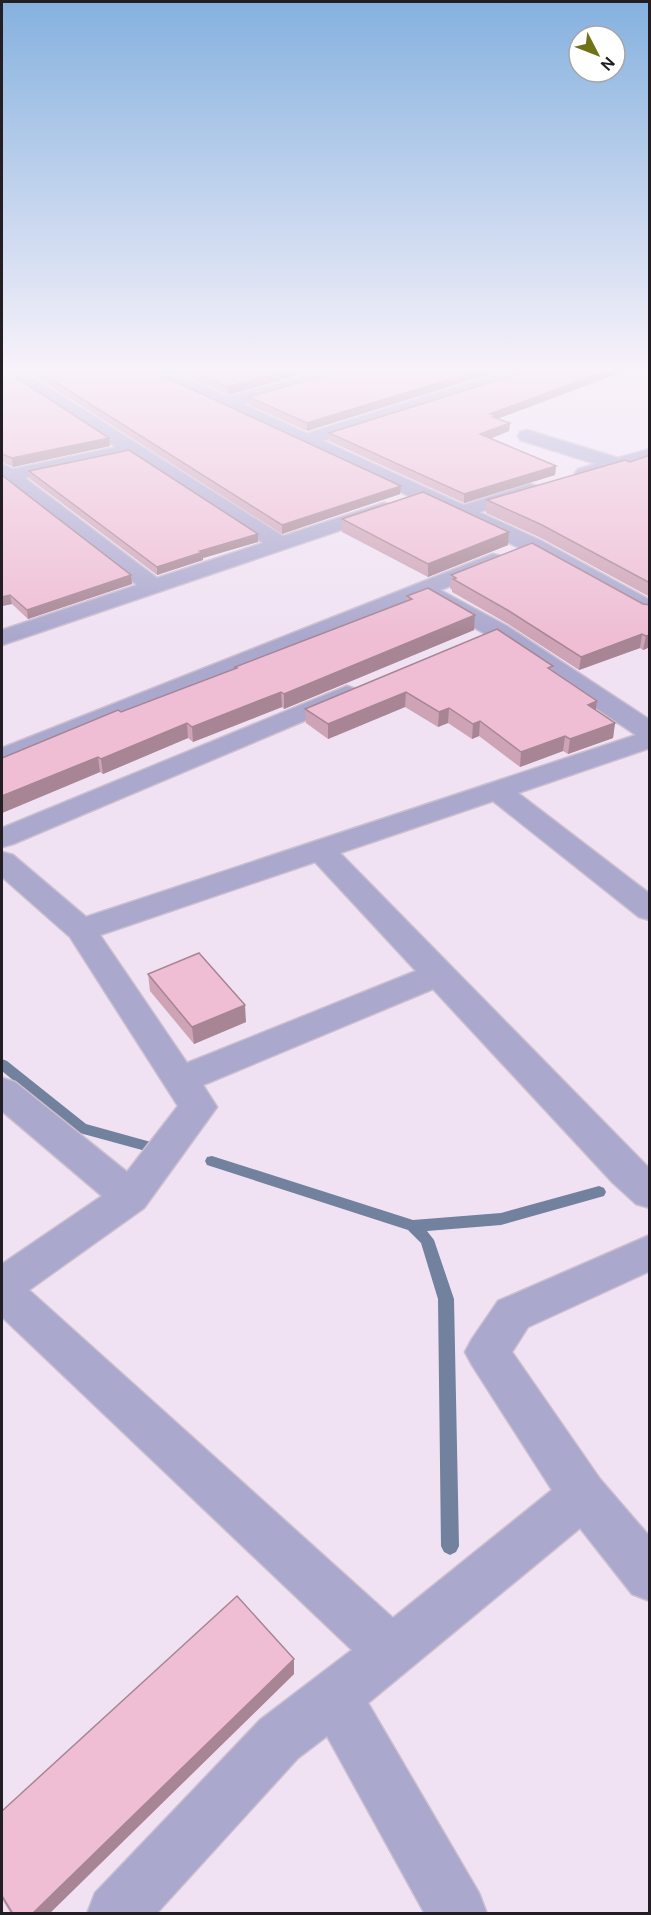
<svg xmlns="http://www.w3.org/2000/svg" width="651" height="1915" font-family="'DM Sans',sans-serif">
  <rect width="100%" height="100%" fill="#f0e2f3"/>
  <g fill="none" stroke-linecap="round" stroke-linejoin="round">
    <!-- stream -->
    <g fill="#71819e" fill-rule="evenodd">
      <path d="M2 1059 7 1061 86 1124 158 1144 160 1148 158 1152 153 1153 76 1132 2 1071Z"/>
      <path d="M212 1156 413 1220 501 1213 599 1186 604 1188 606 1192 604 1196 501 1225 427 1231 434 1240 454 1299 459 1546 456 1552 450 1555 444 1552 441 1546 438 1299 421 1243 408 1230 207 1165 205 1161 207 1157Z"/>
    </g>
    <defs>
      <g id="minor">
        <path d="M2 368H18L283 536 384 503 391 505 394 509 391 513 2 645V630L137 585 5 482 2 483V464L13 469 116 447 2 372ZM130 455 263 543 157 578 25 478Z"/>
        <path d="M330 368H355L353 372 233 407H221L218 403 221 399Z"/>
        <path d="M516 368H540L538 372 313 444H299L297 440 299 436Z"/>
        <path d="M527 430 618 458 650 449V461L585 479 578 477 575 473 578 469 596 464 520 440 518 436 520 432Z"/>
        <path d="M530 484 537 486 540 490 537 494 461 518 454 516 451 512 454 508Z"/>
        <path d="M493 554 501 556 504 561 501 566 440 590 507 626 650 720V748L518 793 650 894V920L639 917 493 801 340 853 650 1169V1208L636 1204 613 1183 433 989 203 1085 217 1107 144 1208 29 1290 393 1618 552 1490 472 1365 465 1352 472 1339 498 1301 650 1235V1271L528 1327 512 1352 600 1479 650 1537V1601L632 1594 580 1528 368 1703 479 1893 487 1914H425L327 1736 298 1758 156 1914H87L95 1893 260 1720 352 1650 2 1317V1264L102 1196 2 1111V1078L15 1082 127 1172 178 1106 70 937 2 877V852L13 855 86 917 636 735 489 636 427 601 424 597 12 763 2 765V748ZM315 862 416 971 187 1063 100 935Z"/>
        <path d="M347 686 356 689 360 694 356 699 13 844 2 847V828Z"/>
      </g>
      <path id="tertiary" d="M143 368H164L540 540 650 600V617L642 615 524 550 145 372Z"/>
    </defs>
    <!-- minor casing -->
    <use href="#minor" stroke="#cbbfce" stroke-width="3"/>
    <!-- tertiary casing -->
    <use href="#tertiary" stroke="#cbbfce" stroke-width="3"/>
    <!-- minor -->
    <use href="#minor" fill="#aba8ce" fill-rule="evenodd"/>
    <!-- tertiary -->
    <use href="#tertiary" fill="#aba8ce" fill-rule="evenodd"/>
  </g>
  <!-- wall -->
  <g fill="#cea3b6">
    <path d="M2 368 110 446 13 467 2 462Z"/>
    <path d="M22 368H146L400 494 282 534Z"/>
    <path d="M169 368H323L228 395Z"/>
    <path d="M350 368H509L307 431 249 405V397Z"/>
    <path d="M497 419 510 423 509 431 490 439 556 466 555 475 464 503 329 441V433Z"/>
    <path d="M650 455V597L541 538 486 513 487 500 630 462Z"/>
    <path d="M29 471 258 534V542L203 558V560L157 575 30 479Z"/>
    <path d="M2 476 131 575 132 584 28 619 12 604 2 606Z"/>
    <path d="M342 519 509 532 508 545 428 577 342 532Z"/>
    <path d="M451 575 643 604 650 647 643 650 640 648 579 670 508 624 452 592V590L450 588Z"/>
    <path d="M407 596 475 615 474 630 284 709 282 707 193 742 188 738 103 774 100 772 2 813 121 712 235 669V667L406 601Z"/>
    <path d="M553 666 552 671 597 701 596 710 615 723 613 738 568 754 563 751 520 767 479 736 472 739 448 723 438 727 405 707 328 739 306 723 305 709Z"/>
    <path d="M148 974 246 1022 194 1044 150 991Z"/>
    <path d="M294 1674 49 1914H11L2 1899V1811Z"/>
  </g>
  <!-- shaded-wall -->
  <g fill="#a78594">
    <path d="M296 368H323L228 395 227 387Z"/>
    <path d="M486 368H509L307 431V423Z"/>
    <path d="M614 368H633L497 419 496 424 490 414Z"/>
    <path d="M510 423 509 431 479 443 480 434Z"/>
    <path d="M109 438 110 446 13 467 12 458Z"/>
    <path d="M556 466 555 475 464 503V494Z"/>
    <path d="M401 486 400 494 282 534V525Z"/>
    <path d="M509 532 508 545 428 577V564Z"/>
    <path d="M258 534V542L203 558V560L157 575V567L200 551Z"/>
    <path d="M131 575 132 584 28 619 27 610Z"/>
    <path d="M10 595 12 604 2 606V597Z"/>
    <path d="M475 615 474 630 284 709V694Z"/>
    <path d="M642 634 640 648 579 670 581 657Z"/>
    <path d="M650 635V647L643 650 646 636Z"/>
    <path d="M281 692 282 707 193 742 192 727Z"/>
    <path d="M406 692 405 707 328 739V724Z"/>
    <path d="M597 701 595 716 588 705Z"/>
    <path d="M449 708 448 723 438 727 439 712Z"/>
    <path d="M480 721 479 736 472 739 473 724Z"/>
    <path d="M187 723 188 738 103 774 101 759Z"/>
    <path d="M615 723 613 738 568 754 570 739Z"/>
    <path d="M565 736 563 751 520 767 521 752Z"/>
    <path d="M98 757 100 772 2 813V796Z"/>
    <path d="M245 1005 246 1022 194 1044 192 1027Z"/>
    <path d="M294 1659V1674L49 1914H32Z"/>
  </g>
  <!-- building -->
  <g fill="#efbed4" stroke="#a78594" stroke-width="1.5">
    <path d="M2 368 109 438 12 458 2 454Z"/>
    <path d="M33 368H146L401 486 282 525Z"/>
    <path d="M185 368H296L227 387Z"/>
    <path d="M350 368H486L307 423 249 397Z"/>
    <path d="M536 368H614L490 414 497 416 493 417 510 423 480 434 556 466 464 494 329 433Z"/>
    <path d="M129 450 258 534 200 551 203 552 157 567 29 471Z"/>
    <path d="M650 455V583L542 525 487 500 625 460 630 462Z"/>
    <path d="M2 476H3L131 575 27 610 10 595 2 597Z"/>
    <path d="M423 492 509 532 428 564 342 519Z"/>
    <path d="M532 543 643 604 650 605V635L646 636 642 634 581 657 509 611 453 579 456 578 451 575Z"/>
    <path d="M428 588 475 615 284 694 281 692 192 727 187 723 101 759 98 757 2 796V758L118 710 121 712 237 668 235 667 412 599 407 596Z"/>
    <path d="M497 629 553 666 548 668 597 701 588 705 615 723 570 739 565 736 521 752 480 721 473 724 449 708 439 712 406 692 328 724 305 709Z"/>
    <path d="M199 953 245 1005 192 1027 148 974Z"/>
    <path d="M237 1596 294 1659 32 1914H13L2 1896V1811Z"/>
  </g>
  <!-- sky -->
  <linearGradient id="sky" x2="0" y2="1"><stop stop-color="#85b1df"/><stop offset="0.58" stop-color="#f8f2fa"/><stop offset="1" stop-color="#f8f2fa" stop-opacity="0"/></linearGradient>
  <rect width="651" height="636" fill="url(#sky)"/>
  <!-- border -->
  <rect width="651" height="1915" fill="none" stroke="#231e24" stroke-width="6"/>
  <!-- north arrow -->
  <g transform="translate(597 54) rotate(132)"><circle r="28" fill="#ffffff" stroke="#a7a5a7" stroke-width="1.5"/>
  <path d="M0-4.5L10 22L0 15L-10 22Z" fill="#707218"/>
  <text y="-9" font-size="16" font-weight="bold" text-anchor="middle" fill="#231e24">N</text>
  </g>
</svg>
